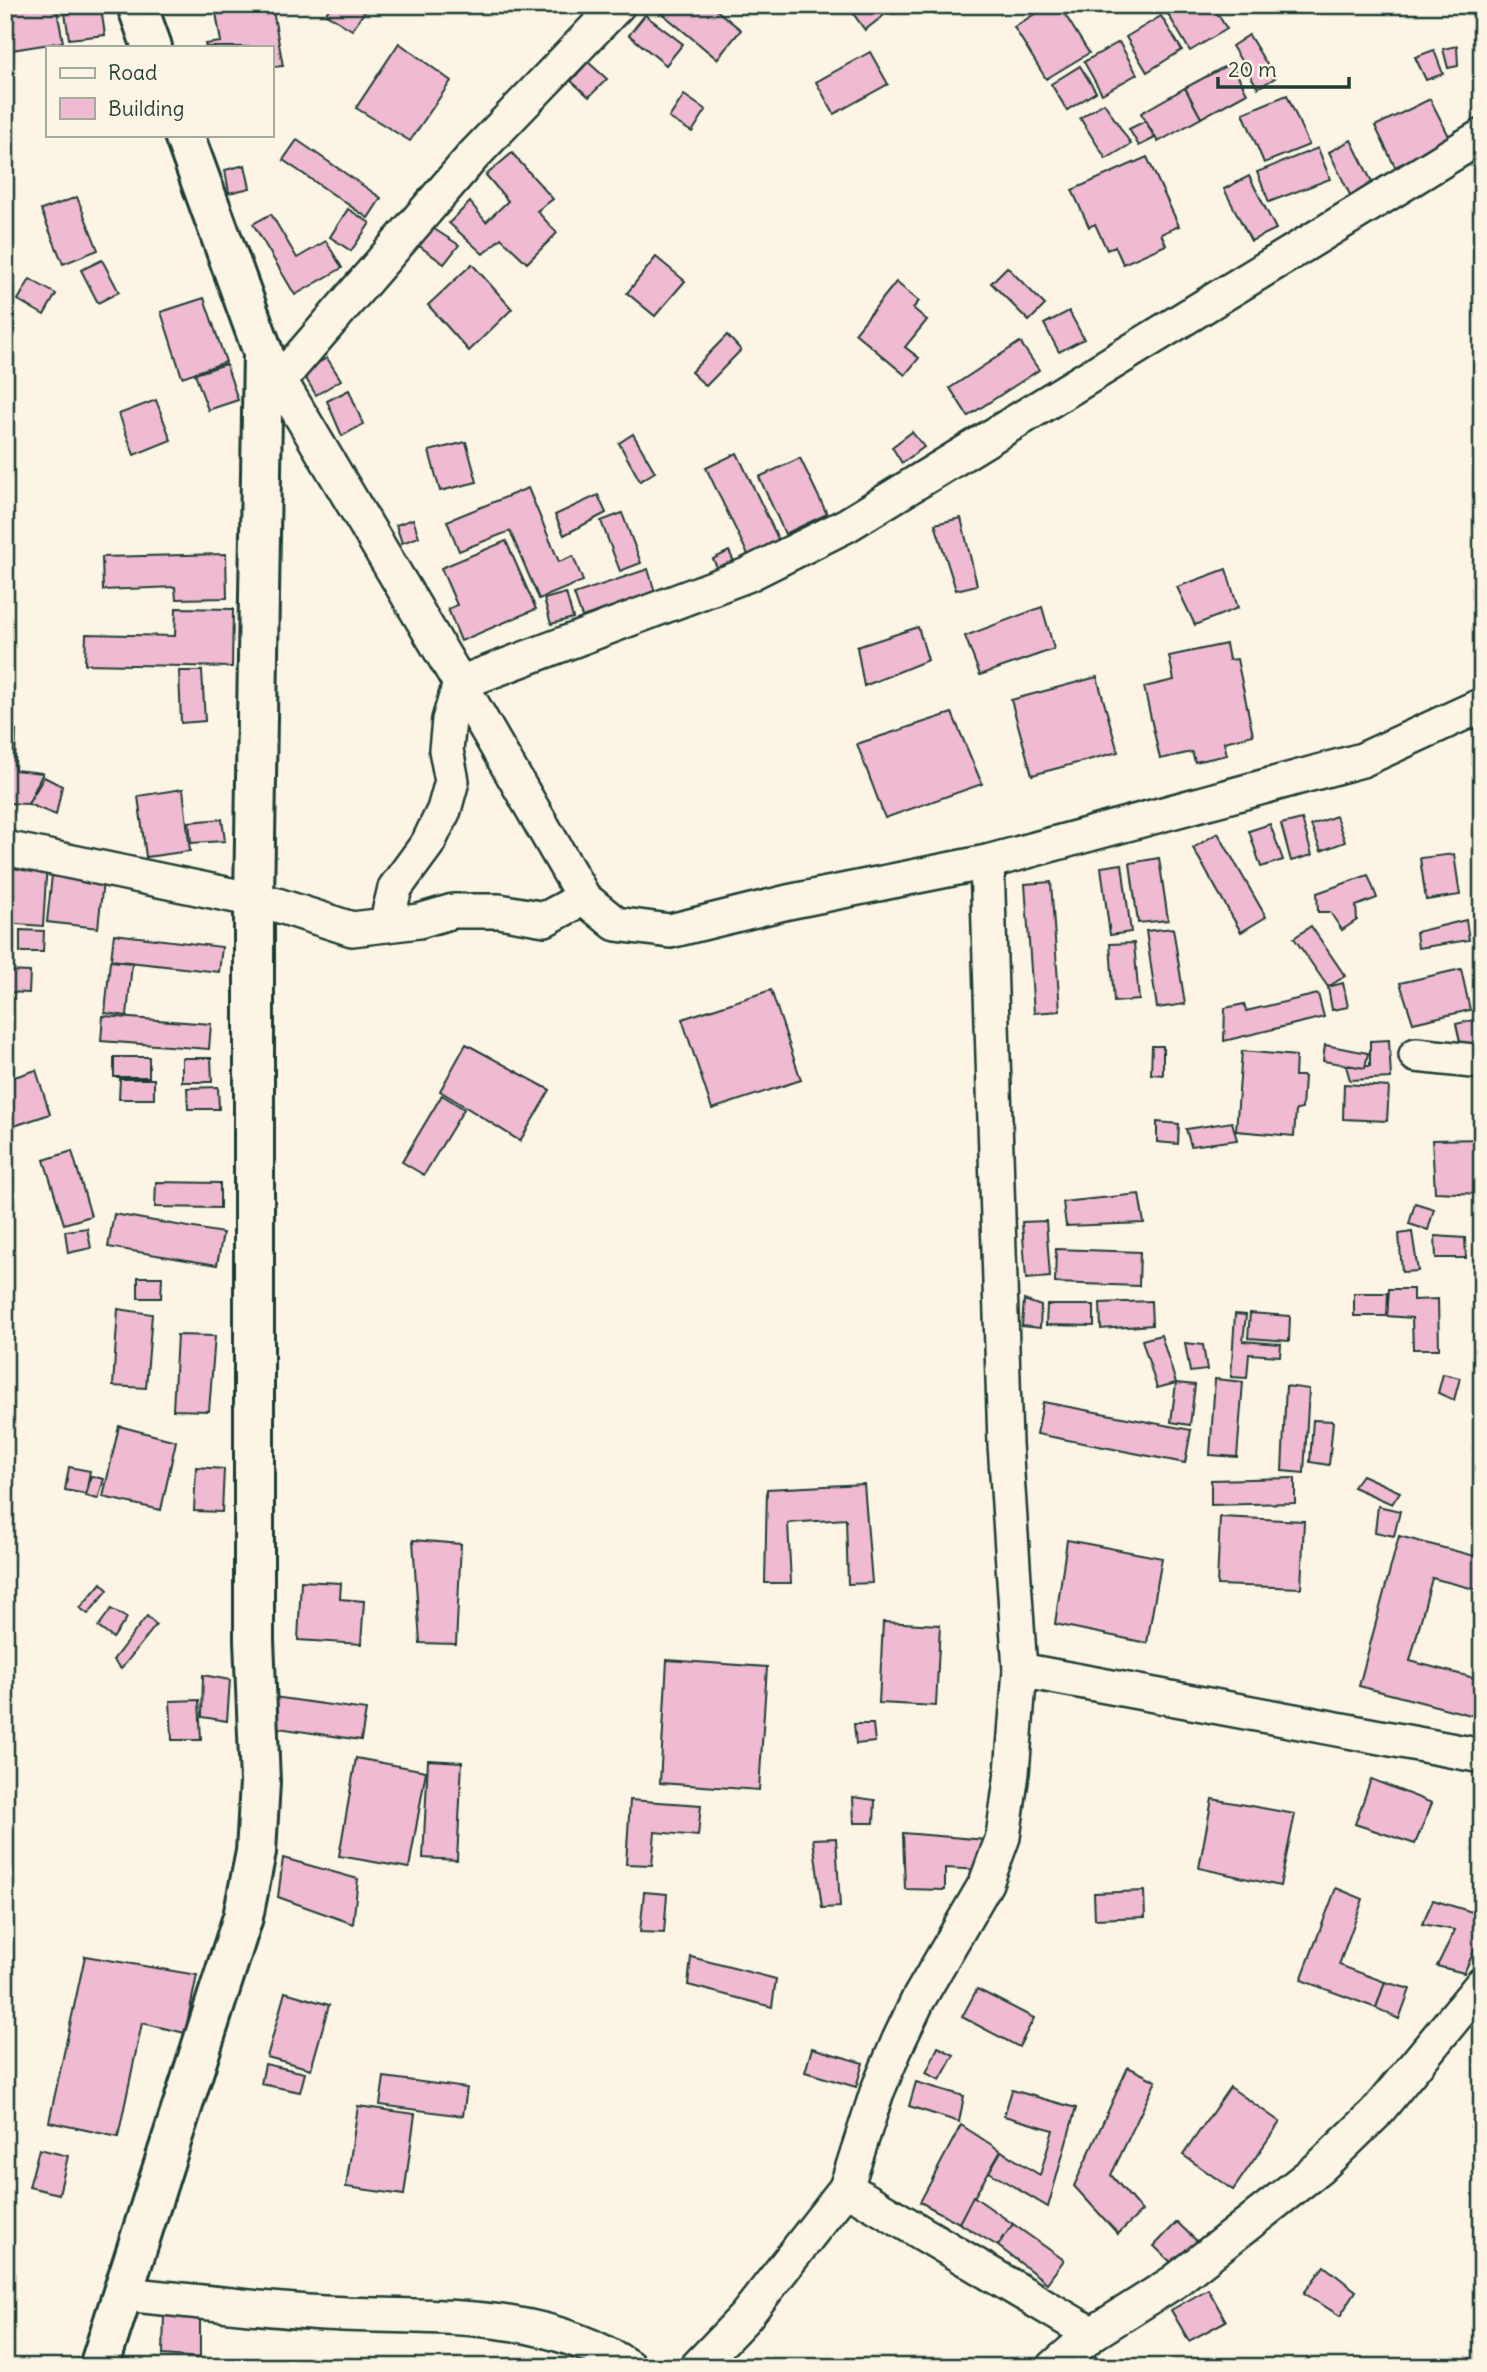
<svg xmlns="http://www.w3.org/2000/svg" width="1487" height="2372" font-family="Delius,sans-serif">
  <rect width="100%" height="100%" fill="#fcf5e5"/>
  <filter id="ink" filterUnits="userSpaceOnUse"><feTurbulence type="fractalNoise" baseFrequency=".0143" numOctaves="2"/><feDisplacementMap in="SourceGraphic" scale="14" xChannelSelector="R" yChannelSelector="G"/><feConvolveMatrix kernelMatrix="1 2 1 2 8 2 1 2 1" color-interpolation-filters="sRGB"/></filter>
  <g filter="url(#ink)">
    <!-- building -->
    <g fill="#f0bad2" stroke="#1f3d34" stroke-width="2">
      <path d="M5 5H56L63 42 5 51Z"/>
      <path d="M227 5H272L283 66 271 67V47H206L205 44 221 42 215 7Z"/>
      <path d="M331 5H369L352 30 326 14Z"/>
      <path d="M652 5H710L741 30 717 59Z"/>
      <path d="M847 5H897L865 30Z"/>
      <path d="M1049 5H1059L1089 53 1046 79 1014 27Z"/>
      <path d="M1183 5H1212L1227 29 1190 51 1168 14Z"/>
      <path d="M101 8 105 35 69 39 65 13Z"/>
      <path d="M645 15 683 44 666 65 629 35Z"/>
      <path d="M1161 16 1182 50 1147 72 1126 37Z"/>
      <path d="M1249 35 1275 78 1258 88 1232 46Z"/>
      <path d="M1119 42 1137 74 1102 94 1084 62Z"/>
      <path d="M399 43 451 81 410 141 356 108Z"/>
      <path d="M1457 46 1458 66 1448 68 1443 49Z"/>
      <path d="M1434 50 1443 74 1426 80 1415 57Z"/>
      <path d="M870 52 888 84 834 114 816 82Z"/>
      <path d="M588 62 607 79 589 97 571 81Z"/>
      <path d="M1231 63 1247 93 1201 118 1185 88Z"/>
      <path d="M1080 66 1096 92 1067 110 1051 84Z"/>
      <path d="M1185 88 1201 118 1158 142 1141 113Z"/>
      <path d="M684 95 706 110 692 132 669 118Z"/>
      <path d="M1287 95 1309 145 1264 163 1243 113Z"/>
      <path d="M1430 99 1451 140 1395 167 1375 126Z"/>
      <path d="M1104 103 1131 144 1106 159 1080 118Z"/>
      <path d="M1145 121 1155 138 1139 146 1129 129Z"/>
      <path d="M297 140 381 198 368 218 283 160Z"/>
      <path d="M1351 140 1375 188 1352 199 1329 152Z"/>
      <path d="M1318 148 1330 179 1269 202 1257 172Z"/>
      <path d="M512 153 553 199 537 211 557 233 527 263 501 238 483 254 449 223 470 202 486 222 508 201 486 175Z"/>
      <path d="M1147 157 1179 226 1161 234 1166 245 1123 264 1115 246 1107 250 1095 224 1089 227 1072 190Z"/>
      <path d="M245 165 250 188 229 193 225 170Z"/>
      <path d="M1249 176 1276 229 1251 241 1224 189Z"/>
      <path d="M77 197 98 250 63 264 41 210Z"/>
      <path d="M348 209 370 223 351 251 330 237Z"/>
      <path d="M271 214 297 258 326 241 342 268 295 295 253 224Z"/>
      <path d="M431 227 459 245 444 264 418 245Z"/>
      <path d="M656 257 685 281 655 316 627 293Z"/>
      <path d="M102 260 119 292 98 303 81 270Z"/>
      <path d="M472 264 512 309 469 351 428 305Z"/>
      <path d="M1007 267 1045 305 1029 321 991 283Z"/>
      <path d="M30 279 56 294 44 315 18 300Z"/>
      <path d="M896 282 919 301 913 308 927 320 905 347 919 358 905 375 855 333Z"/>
      <path d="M204 298 226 362 182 377 161 312Z"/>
      <path d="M1069 311 1084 339 1059 352 1044 324Z"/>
      <path d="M727 335 741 350 706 386 691 372Z"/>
      <path d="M1020 342 1039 370 968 416 950 388Z"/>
      <path d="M327 358 341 380 316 395 302 372Z"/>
      <path d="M226 364 238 400 208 410 195 374Z"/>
      <path d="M349 390 363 424 342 436 327 401Z"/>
      <path d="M156 400 171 440 134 455 119 414Z"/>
      <path d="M912 432 924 447 902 463 892 447Z"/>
      <path d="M633 434 655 472 640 481 619 443Z"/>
      <path d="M466 442 477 482 440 491 429 451Z"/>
      <path d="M737 453 782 547 751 561 706 468Z"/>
      <path d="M800 458 827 514 785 534 759 477Z"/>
      <path d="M528 488 559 562 573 556 583 581 539 599 510 531 459 551 447 521Z"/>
      <path d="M598 495 606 513 564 535 555 515Z"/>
      <path d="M622 513 641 563 620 571 601 521Z"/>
      <path d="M961 518 977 585 956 590 935 524Z"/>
      <path d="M413 519 419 537 402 543 396 525Z"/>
      <path d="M506 541 536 609 461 641 448 609 457 605 441 568Z"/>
      <path d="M729 551 737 568 721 576 713 559Z"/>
      <path d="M226 554 227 598 176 599 175 587 103 590 102 557Z"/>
      <path d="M648 569 655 592 582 617 574 594Z"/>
      <path d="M1226 569 1238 608 1195 625 1177 587Z"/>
      <path d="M566 593 573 618 551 624 544 599Z"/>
      <path d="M1042 607 1054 649 980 675 965 636Z"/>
      <path d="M176 608 233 609 232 667 85 664 86 634 175 636Z"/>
      <path d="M918 627 928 660 864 686 857 647Z"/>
      <path d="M1226 644 1229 660 1237 659 1253 735 1224 742 1227 755 1195 762 1192 752 1160 759 1144 687 1174 680 1169 656Z"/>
      <path d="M179 671H202L205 721 181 723Z"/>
      <path d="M1097 677 1118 752 1032 775 1011 700Z"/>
      <path d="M952 713 982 784 885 818 857 744Z"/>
      <path d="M5 729 16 730 15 770 43 773 28 804 5 803Z"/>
      <path d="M44 777 62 786 56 815 28 804Z"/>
      <path d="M183 789 190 851 146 857 138 796Z"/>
      <path d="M1336 816 1345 842 1321 851 1311 825Z"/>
      <path d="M222 819 225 841 191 843 189 822Z"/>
      <path d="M1302 819 1312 855 1291 861 1281 824Z"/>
      <path d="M1270 824 1283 860 1261 867 1249 831Z"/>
      <path d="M1218 833 1266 917 1241 932 1193 848Z"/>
      <path d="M1454 854 1460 895 1426 900 1420 858Z"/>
      <path d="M1159 858 1168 920 1138 923 1130 863Z"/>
      <path d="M5 860 47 863 43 926 5 923Z"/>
      <path d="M1122 864 1131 932 1110 935 1101 867Z"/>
      <path d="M52 875 103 881 98 928 47 922Z"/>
      <path d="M1368 875 1377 898 1356 906 1357 920 1342 930 1330 912H1318L1317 893Z"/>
      <path d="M1051 882 1060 1011 1034 1013 1025 884Z"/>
      <path d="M1466 920 1469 940 1418 948 1416 932Z"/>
      <path d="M1311 926 1345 976 1328 987 1294 938Z"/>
      <path d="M1173 928 1185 1004 1157 1008 1146 931Z"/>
      <path d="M20 930 44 931 43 952H20Z"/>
      <path d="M114 934 222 947 219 972 111 960Z"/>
      <path d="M1134 943 1139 1000 1114 1002 1110 944Z"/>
      <path d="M110 961 132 963 127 1016 105 1013Z"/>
      <path d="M1461 969 1470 1010 1413 1023 1400 983Z"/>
      <path d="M5 971 30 972 29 993 5 992Z"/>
      <path d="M1343 983 1348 1007 1332 1010 1328 987Z"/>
      <path d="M771 990 801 1080 712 1109 682 1019Z"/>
      <path d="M1318 994 1324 1017 1224 1041 1225 1008 1244 1004 1246 1011Z"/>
      <path d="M103 1016 211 1024 209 1049 101 1041Z"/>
      <path d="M1482 1018V1052L1463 1055 1456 1024Z"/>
      <path d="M1389 1040 1391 1078 1350 1080 1346 1066H1370V1041Z"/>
      <path d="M466 1044 550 1090 520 1141 440 1091Z"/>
      <path d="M1325 1045 1368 1053 1365 1068 1323 1061Z"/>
      <path d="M1152 1046H1163V1075L1151 1074Z"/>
      <path d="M1242 1051 1296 1056 1295 1076H1304L1302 1109 1296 1110 1294 1136 1236 1131Z"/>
      <rect x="114" y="1057" width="35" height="20"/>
      <path d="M182 1058H211L212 1082H182Z"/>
      <path d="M36 1070 50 1114 5 1129V1080Z"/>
      <path d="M120 1079H154V1099H119Z"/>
      <path d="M1344 1084 1389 1087 1387 1121 1343 1119Z"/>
      <path d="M218 1087 219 1109H188L187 1088Z"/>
      <path d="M442 1095 464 1109 424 1175 402 1162Z"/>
      <path d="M1157 1122 1179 1124 1178 1144 1157 1142Z"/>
      <path d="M1232 1122 1237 1140 1191 1146 1186 1129Z"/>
      <path d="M1482 1139V1194L1435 1192 1432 1140Z"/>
      <path d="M72 1151 91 1216 64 1224 44 1160Z"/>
      <path d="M156 1182 220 1183V1208L155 1207Z"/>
      <path d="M1139 1194 1144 1223 1066 1226 1063 1202Z"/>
      <path d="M1415 1203 1434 1209 1428 1230 1409 1224Z"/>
      <path d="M114 1214 223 1233 217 1265 108 1247Z"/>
      <path d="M1046 1221 1050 1277 1026 1279 1022 1222Z"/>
      <path d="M87 1228 91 1248 68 1253 65 1231Z"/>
      <path d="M1412 1232 1418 1271 1402 1272 1399 1234Z"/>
      <path d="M1435 1236 1465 1238 1466 1258H1436Z"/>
      <path d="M1056 1249 1140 1252 1139 1286 1055 1283Z"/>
      <path d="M138 1277H162L161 1298H138Z"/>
      <path d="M1389 1289H1413V1300L1438 1299 1439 1349H1413L1412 1318 1387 1316Z"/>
      <path d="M1354 1293H1388L1387 1316H1354Z"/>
      <path d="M1024 1300 1041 1306 1040 1328 1022 1326Z"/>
      <path d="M1151 1301 1152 1325 1101 1329 1100 1303Z"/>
      <path d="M1047 1305H1094V1326L1046 1325Z"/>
      <path d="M118 1309 152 1314 146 1388 113 1386Z"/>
      <path d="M1250 1313 1290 1316 1289 1341 1248 1338Z"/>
      <path d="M1235 1314 1246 1315 1243 1341 1281 1344 1280 1356 1249 1354 1247 1378 1231 1377Z"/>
      <path d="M177 1335 215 1336 209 1411 173 1410Z"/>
      <path d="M1161 1335 1176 1383 1157 1388 1142 1340Z"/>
      <path d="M1185 1343 1203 1345 1207 1370 1190 1372Z"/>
      <path d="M1443 1374 1460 1378 1454 1400 1438 1393Z"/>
      <path d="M1215 1379 1243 1382 1237 1457 1210 1455Z"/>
      <path d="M1176 1383 1195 1385 1190 1425 1171 1422Z"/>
      <path d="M1286 1386 1309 1389 1304 1473 1282 1471Z"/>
      <path d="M1043 1402 1191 1430 1185 1463 1037 1434Z"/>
      <path d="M1313 1420 1333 1421 1329 1465 1310 1462Z"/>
      <path d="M119 1426 176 1441 161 1510 103 1497Z"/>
      <path d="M69 1467 90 1471 86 1494 65 1490Z"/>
      <path d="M196 1467 224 1469 222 1512 194 1511Z"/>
      <path d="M1362 1475 1400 1492 1392 1504 1353 1487Z"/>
      <path d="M91 1476 104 1479 98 1499 86 1496Z"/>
      <path d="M1295 1478V1503L1211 1505V1480Z"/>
      <path d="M864 1484 872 1583 848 1584 846 1519 788 1523 791 1583H765L767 1489Z"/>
      <path d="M1378 1506 1400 1511 1394 1536 1375 1532Z"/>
      <path d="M1220 1517 1304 1521 1301 1588 1217 1585Z"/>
      <path d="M1399 1536 1482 1558V1591L1432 1578 1410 1661 1482 1680V1718L1359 1686Z"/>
      <path d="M413 1540 461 1544 456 1644 420 1643Z"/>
      <path d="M1067 1540 1162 1558 1147 1643 1055 1624Z"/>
      <path d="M301 1581 341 1583 340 1599 364 1601 361 1644 298 1640Z"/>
      <path d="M101 1583 108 1590 88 1614 80 1608Z"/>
      <path d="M111 1609 127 1618 113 1638 98 1627Z"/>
      <path d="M147 1616 156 1625 121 1669 113 1660Z"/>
      <path d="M883 1622 940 1625 936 1706 879 1703Z"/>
      <path d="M667 1660 767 1667 759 1790 660 1783Z"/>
      <path d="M203 1675 230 1680 227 1721 202 1717Z"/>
      <path d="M274 1697 366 1710 361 1740 271 1727Z"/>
      <path d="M199 1700 201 1740H172L170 1701Z"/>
      <path d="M854 1724H873L875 1742 856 1744Z"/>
      <path d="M356 1758 426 1771 409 1868 339 1856Z"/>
      <path d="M428 1760 462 1762 457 1860 423 1858Z"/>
      <path d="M1371 1779 1432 1803 1415 1844 1355 1824Z"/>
      <path d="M853 1797 875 1800 874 1823H854Z"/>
      <path d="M1212 1799 1295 1814 1280 1886 1199 1868Z"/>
      <path d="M630 1800 701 1805 698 1836 655 1832 652 1865 626 1864Z"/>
      <path d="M903 1833 986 1840 984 1870 945 1868V1890L905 1889Z"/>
      <path d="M836 1838 840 1907 822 1908 813 1839Z"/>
      <path d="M283 1858 358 1879 353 1924 278 1897Z"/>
      <path d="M1336 1888 1363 1899 1339 1965 1385 1982 1376 2008 1301 1980Z"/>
      <path d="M1144 1891 1145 1917 1095 1919 1094 1893Z"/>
      <path d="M644 1892 667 1894 664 1933 640 1932Z"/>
      <path d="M1433 1900 1482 1915V1934L1464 1973 1437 1966 1455 1930 1422 1924Z"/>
      <path d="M85 1956 197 1975 185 2033 142 2023 118 2137 49 2122Z"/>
      <path d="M691 1957 776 1979 772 2007 688 1985Z"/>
      <path d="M1385 1982 1410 1989 1399 2019 1376 2008Z"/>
      <path d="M977 1989 1034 2018 1019 2047 962 2017Z"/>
      <path d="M285 1992 329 2005 311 2069 267 2057Z"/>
      <path d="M938 2047 954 2055 940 2080 926 2073Z"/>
      <path d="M812 2048 863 2063 856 2087 805 2072Z"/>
      <path d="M265 2064 305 2073 300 2092 261 2084Z"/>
      <path d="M1128 2067 1156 2081 1111 2175 1142 2211 1118 2234 1074 2186Z"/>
      <path d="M384 2077 467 2088 463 2116 380 2105Z"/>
      <path d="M916 2082 964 2096 959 2122 909 2106Z"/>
      <path d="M1230 2087 1280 2122 1233 2190 1183 2155Z"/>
      <path d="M1012 2090 1076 2108 1048 2207 989 2172 1001 2151 1040 2175 1053 2130 1004 2116Z"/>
      <path d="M1482 2104V2132L1471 2127Z"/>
      <path d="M358 2106 415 2114 404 2195 346 2187Z"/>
      <path d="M961 2125 1001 2151 959 2223 920 2202Z"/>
      <path d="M39 2149 68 2156 59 2194 29 2187Z"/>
      <path d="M973 2196 1013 2224 998 2246 959 2223Z"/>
      <path d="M1177 2222 1202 2246 1179 2270 1154 2246Z"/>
      <path d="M1013 2224 1064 2260 1047 2283 998 2246Z"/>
      <path d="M1324 2266 1356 2291 1340 2316 1304 2293Z"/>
      <path d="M1208 2289 1226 2321 1189 2341 1171 2310Z"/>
      <path d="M164 2313 200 2314V2358L163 2355Z"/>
      <path d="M5 2332 11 2333 5 2361Z"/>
      <path d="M1092 2353 1105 2367H1078Z"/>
    </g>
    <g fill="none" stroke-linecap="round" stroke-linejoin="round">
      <defs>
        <g id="street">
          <path d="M263 352 460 683 584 898 616 924 670 931 788 902 987 862 1362 760 1482 705"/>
          <path d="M279 381 473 156 618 5"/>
          <path d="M5 848 274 904 352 929 386 925 395 888 428 843 444 810 452 781 446 750 449 720 460 683 747 575 847 525 1482 136"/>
          <path d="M987 862 1005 1444 1020 1670 1012 1773 1003 1837 986 1883 918 2000 899 2040 877 2092 846 2188 1092 2334"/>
          <path d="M386 925 419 921 453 911H499L545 919 584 898"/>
          <path d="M1416 1055 1482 1062"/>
          <path d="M1020 1670 1482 1756"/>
          <path d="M122 2294C189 2300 256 2309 324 2313 427 2319 539 2307 629 2367"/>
          <path d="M697 2367 745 2317 846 2188"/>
          <path d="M1054 2367 1092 2334 1174 2282 1319 2168 1375 2114 1482 1984"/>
        </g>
        <g id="secondary">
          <path d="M137 5 152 47"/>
          <path d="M99 2367 243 1917 256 1852 260 1782 254 1640V900L263 352 184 135"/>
        </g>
      </defs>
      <!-- street casing -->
      <use href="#street" stroke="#1f3d34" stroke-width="38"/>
      <!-- secondary casing -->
      <use href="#secondary" stroke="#1f3d34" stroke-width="44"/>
      <!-- street -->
      <use href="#street" stroke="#fcf5e5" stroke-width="33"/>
      <!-- secondary -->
      <use href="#secondary" stroke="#fcf5e5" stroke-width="38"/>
    </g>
  </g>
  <!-- margin -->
  <rect width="1487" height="2372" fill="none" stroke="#fcf5e5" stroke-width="28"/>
  <rect x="14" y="14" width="1459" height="2344" fill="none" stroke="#1f3d34" stroke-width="2.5" filter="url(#ink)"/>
  <!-- legend -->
  <rect x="46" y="46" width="228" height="91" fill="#fcf5e5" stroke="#a4ab9e" stroke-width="2"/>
  <rect x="60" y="68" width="35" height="10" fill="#fcf5e5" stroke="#a4ab9e" stroke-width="2"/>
  <text x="108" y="80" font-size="21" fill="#1f3d34">Road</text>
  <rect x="60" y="98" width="35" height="21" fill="#f0bad2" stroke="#a4ab9e" stroke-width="2"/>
  <text x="108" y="116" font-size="21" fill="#1f3d34">Building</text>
  <!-- scale -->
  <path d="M1218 77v10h131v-10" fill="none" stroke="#1f3d34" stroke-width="3.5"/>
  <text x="1228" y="77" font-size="21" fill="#1f3d34" stroke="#fcf5e5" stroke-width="5" paint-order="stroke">20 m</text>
</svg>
